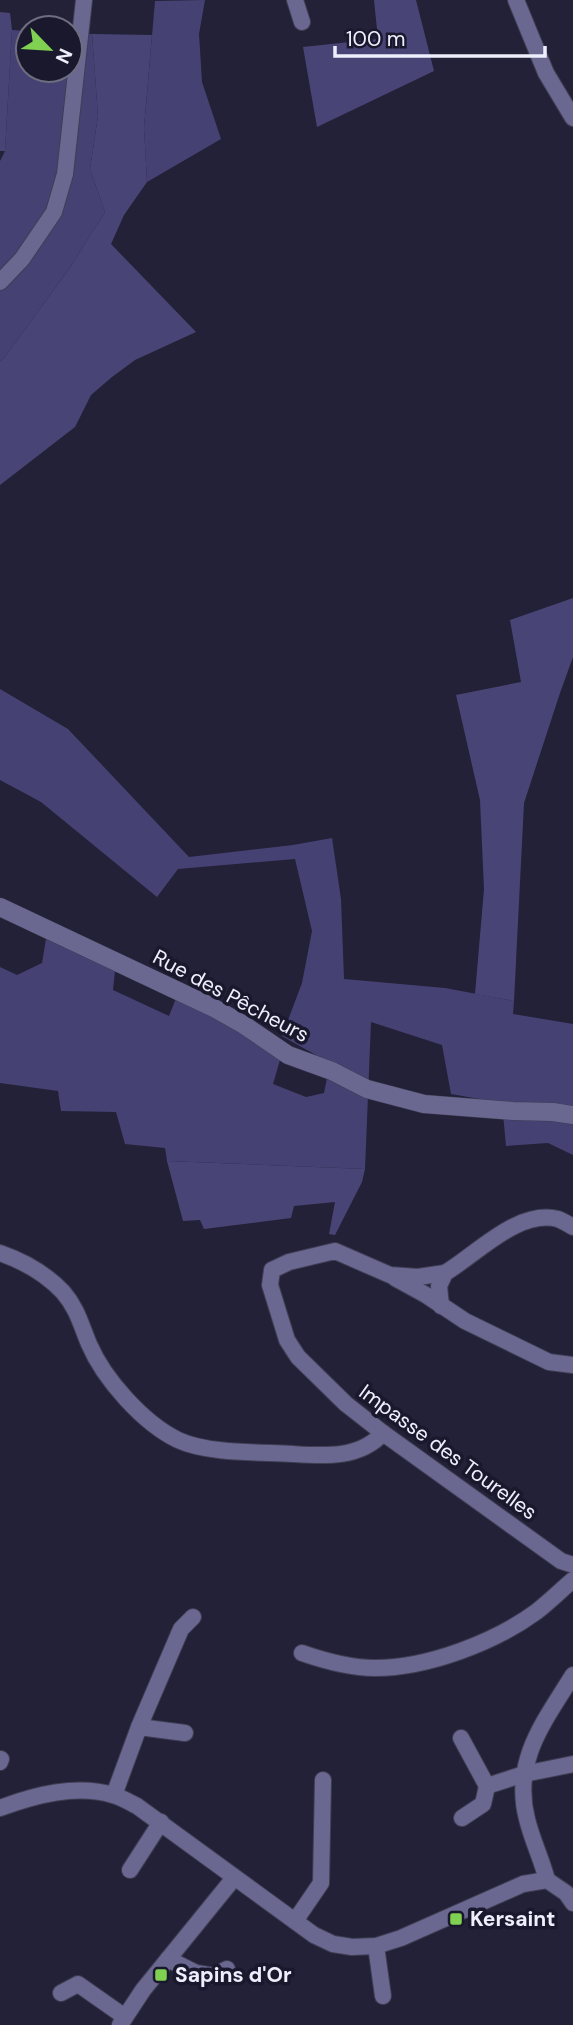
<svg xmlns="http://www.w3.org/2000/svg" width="573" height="2025" font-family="'DM Sans',sans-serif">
  <rect width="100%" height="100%" fill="#232137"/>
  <!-- green -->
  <g fill="#484576">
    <path d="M374 0H416L434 71 317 127 303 47 378 39Z"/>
    <path d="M0 12 10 13 12 30 5 151H0Z"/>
    <path d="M92 34 152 35 144 128 147 182 124 215 111 244 196 332 135 360 112 377 91 395 75 427 0 485V361L4 358 69 269 105 212 90 169 98 116Z"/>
    <path d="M573 598V657L560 693 524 803 514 1001 475 994 484 889 480 800 456 695 521 682 510 620Z"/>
    <path d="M167 1161 365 1169 362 1182 335 1235 329 1234 335 1202 294 1206 291 1218 204 1229 200 1220 183 1221Z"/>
  </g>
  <!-- forest -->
  <g fill="#464173">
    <path d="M205 0 199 34 202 82 221 139 147 182 144 128 155 1Z"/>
    <path d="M12 30 28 31V70H70V33L92 34 98 116 90 169 105 212 69 269 4 358 0 361V161L5 151Z"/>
    <path d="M0 689 68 729 189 857 293 845 332 838 341 899 344 979 445 988 514 1001 513 1014 573 1024V1155L548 1143 506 1146 502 1103 451 1094 442 1045 371 1022 365 1169 167 1161 165 1148 125 1144 116 1112 61 1111 58 1091 0 1083V967L17 975 42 963 46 939 115 971 113 990 169 1016 177 996 238 1030 280 1060 273 1084 306 1097 324 1093 330 1063 282 1036 302 983 312 931 295 859 178 869 157 897 41 802 0 780Z"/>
  </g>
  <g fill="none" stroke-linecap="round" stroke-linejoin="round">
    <defs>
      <g id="minor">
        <path d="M295 0 302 22"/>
        <path d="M516 0 546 73 573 118"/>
        <path d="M0 282 22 259 54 212 65 174 84 0"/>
        <path d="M0 1253C23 1261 46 1274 63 1292 77 1308 81 1325 89 1344 104 1379 143 1423 178 1440 208 1454 259 1452 293 1454 323 1456 360 1459 383 1433"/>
        <path d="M445 1273 418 1277 390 1275 335 1251 289 1262 272 1270 270 1285 287 1340 298 1357 346 1404 383 1433 561 1561 573 1565"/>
        <path d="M395 1278 426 1295 465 1321 549 1362 573 1365"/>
        <path d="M441 1306 439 1286 445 1273C477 1254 518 1209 558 1219 563 1221 568 1224 573 1227"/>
        <path d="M302 1653C325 1661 350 1668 375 1668 428 1668 495 1642 536 1612 549 1602 561 1590 573 1580"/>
        <path d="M139 1727 185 1733"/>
        <path d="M461 1738 487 1786 524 1774 573 1764"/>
        <path d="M0 1762 1 1759"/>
        <path d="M114 1795 139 1727 181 1629 193 1617"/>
        <path d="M0 1808C35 1795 76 1784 113 1795 121 1797 129 1802 137 1806L314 1935 333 1944 352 1947 376 1946 401 1938 523 1884 547 1880 566 1893 573 1903"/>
        <path d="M462 1818 483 1804 487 1786"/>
        <path d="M130 1870 161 1822"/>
        <path d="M547 1880C542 1860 532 1840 527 1819 512 1761 544 1722 573 1675"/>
        <path d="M295 1921 321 1883 323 1780"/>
        <path d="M376 1946 383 1996"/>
        <path d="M168 1959 196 1973 214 1976 227 1969"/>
        <path d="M61 1993 78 1984 125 2017"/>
        <path d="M120 2025 143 1990 234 1878"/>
      </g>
      <path id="tertiary" d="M0 907 214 1008 244 1025 288 1055 332 1071 367 1089 424 1104 513 1111 553 1112 573 1115"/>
    </defs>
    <!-- minor casing -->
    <use href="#minor" stroke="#3f3e53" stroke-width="18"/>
    <!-- tertiary casing -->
    <use href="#tertiary" stroke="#3f3e53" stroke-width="19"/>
    <!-- minor -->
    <use href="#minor" stroke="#6a6891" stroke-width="16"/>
    <!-- tertiary -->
    <use href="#tertiary" stroke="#6a6891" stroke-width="18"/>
  </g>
  <!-- markers -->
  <g fill="#80d052" stroke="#19182d" stroke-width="2.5">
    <rect x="449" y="1912" width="14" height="14" rx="3.5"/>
    <rect x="154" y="1968" width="14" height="14" rx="3.5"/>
  </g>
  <g text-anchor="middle" stroke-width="7" stroke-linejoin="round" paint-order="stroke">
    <!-- street labels -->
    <g font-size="21" fill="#eeeefd" stroke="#19182d">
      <text transform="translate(231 996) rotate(28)" y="7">Rue des Pêcheurs</text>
      <text transform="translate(448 1452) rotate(36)" y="7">Impasse des Tourelles</text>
    </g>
    <!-- poi labels -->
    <g font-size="21" font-weight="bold" fill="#eeeefd" stroke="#19182d" text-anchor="start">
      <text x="470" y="1926">Kersaint</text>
      <text x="175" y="1982">Sapins d'Or</text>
    </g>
  </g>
  <!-- north arrow -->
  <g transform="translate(49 49) rotate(115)"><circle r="33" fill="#19182d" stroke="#6e6e80" stroke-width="2"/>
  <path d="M0-5L12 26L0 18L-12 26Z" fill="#80d052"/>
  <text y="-10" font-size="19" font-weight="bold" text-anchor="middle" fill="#eeeefd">N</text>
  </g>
  <!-- scale -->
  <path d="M335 46v10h210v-10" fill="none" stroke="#eeeefd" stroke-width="3.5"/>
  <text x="346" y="46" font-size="21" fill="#eeeefd" stroke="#19182d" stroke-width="5" paint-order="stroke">100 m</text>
</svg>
